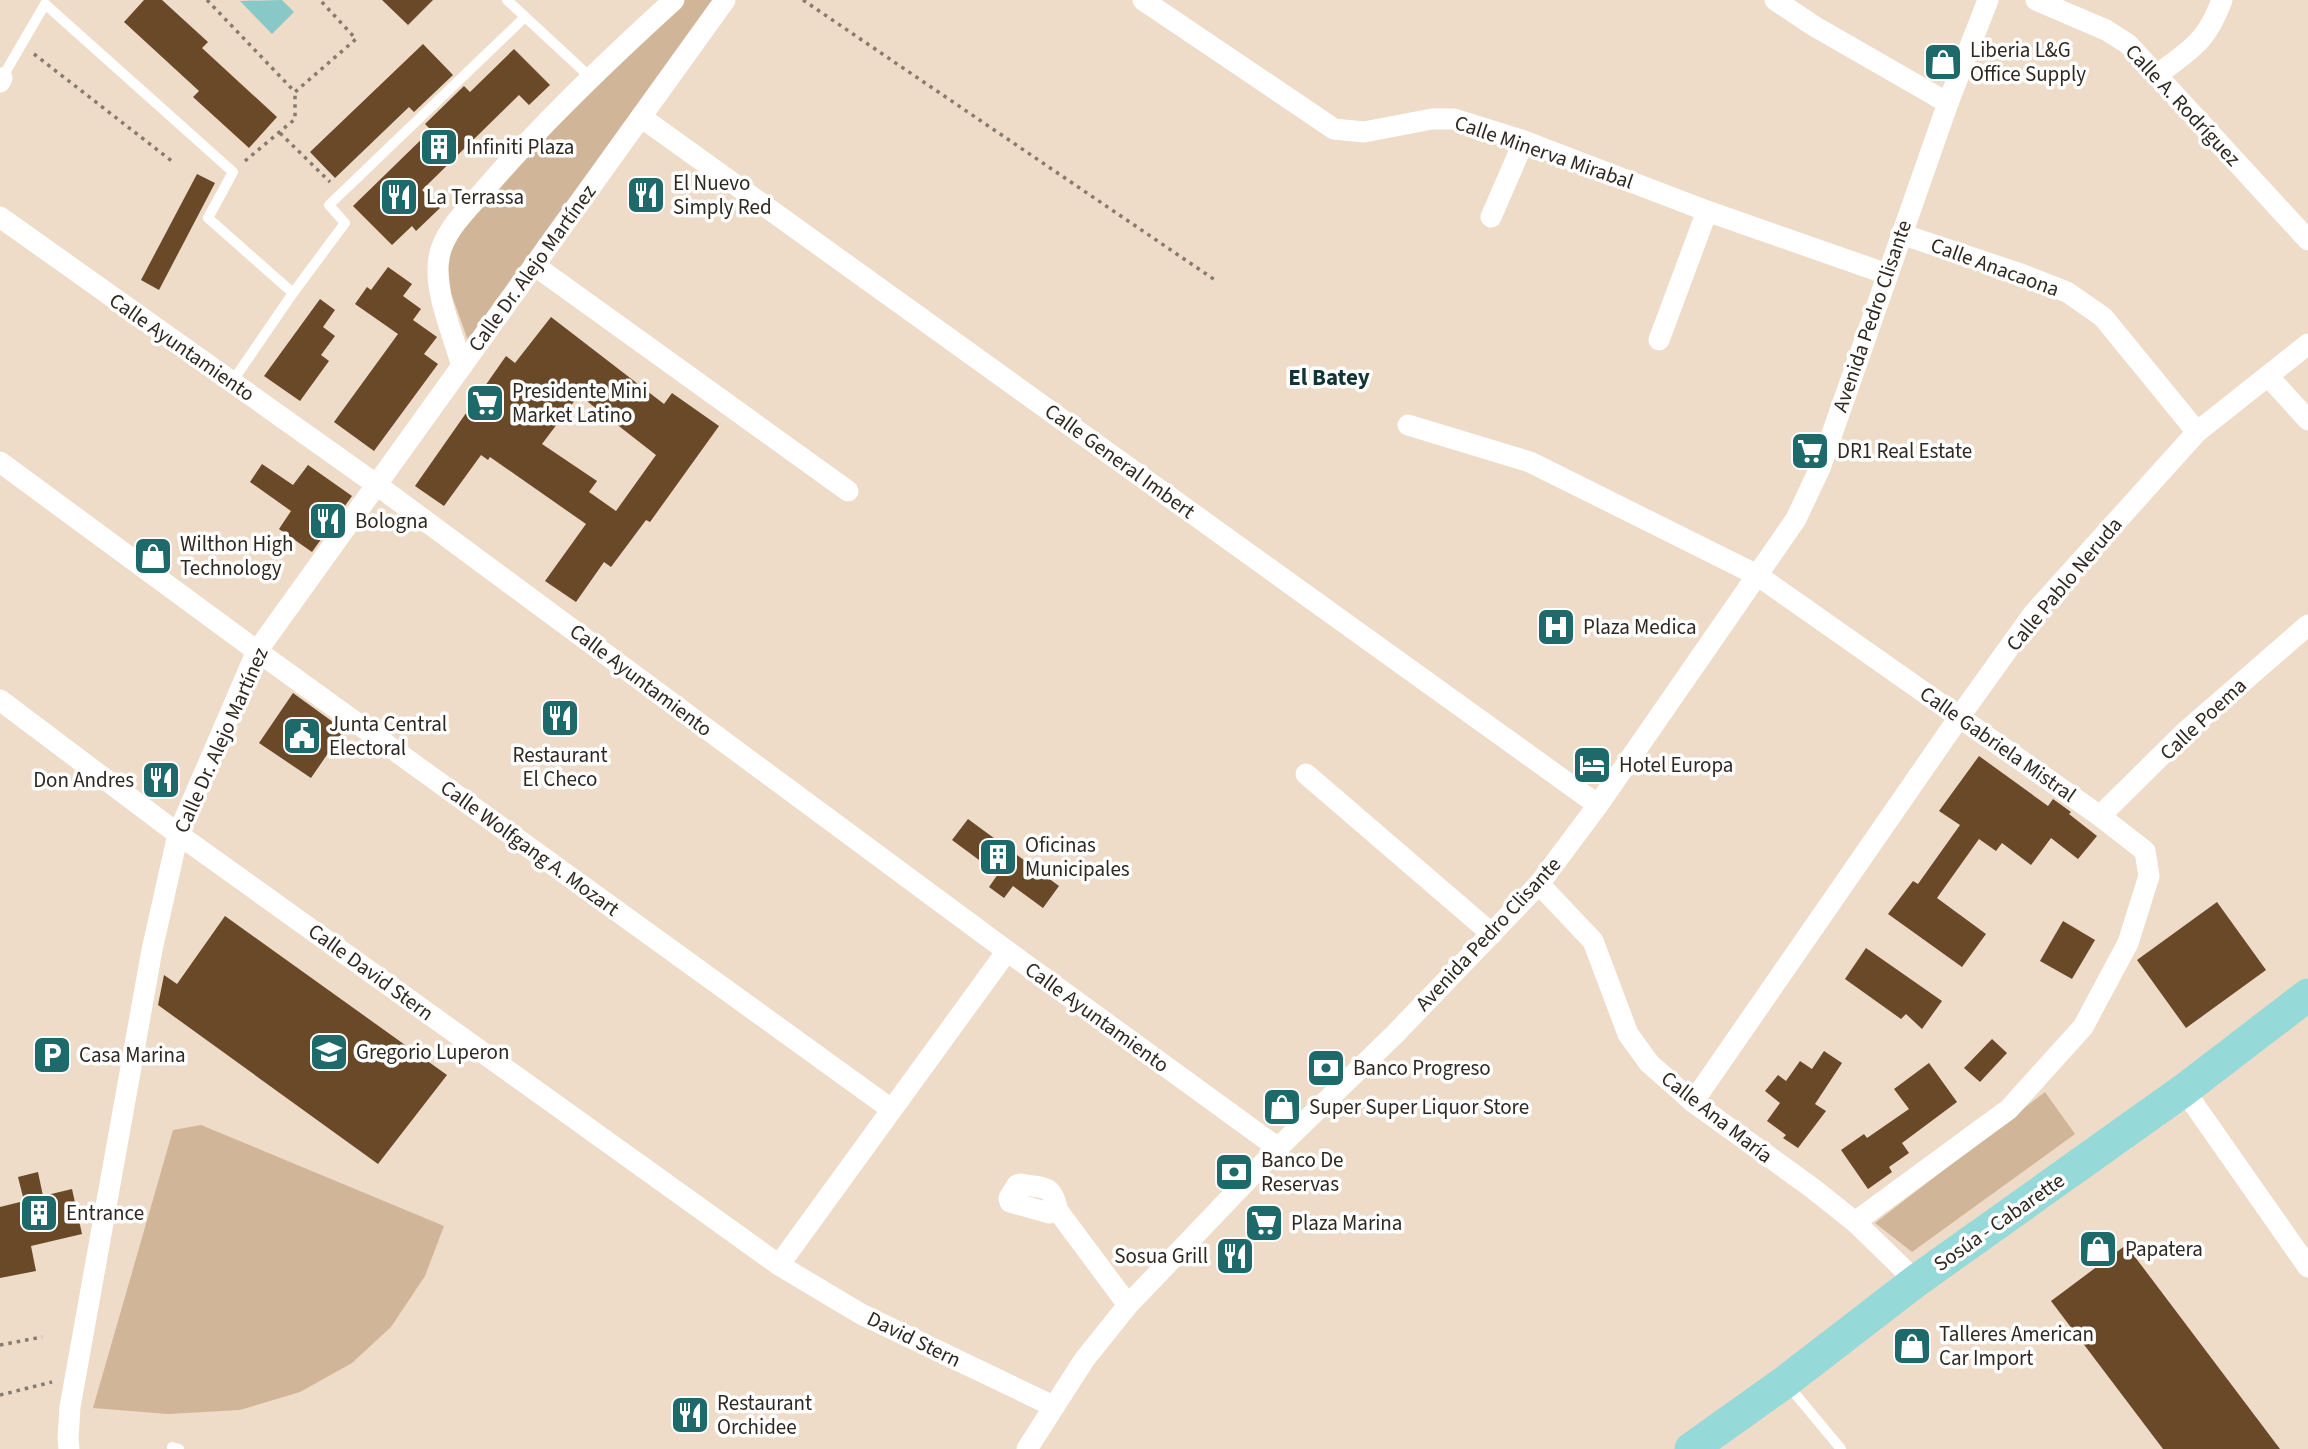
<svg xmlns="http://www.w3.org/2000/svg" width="2308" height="1449" font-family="'Source Sans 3',sans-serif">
  <rect width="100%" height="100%" fill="#eedbc8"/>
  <!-- green -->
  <g fill="#d1b599">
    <path d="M678 0H721L470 346 451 293 447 258 464 227 568 111Z"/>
    <path d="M2045 1092 2075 1134 1912 1252 1875 1223Z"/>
    <path d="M201 1125 444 1226 425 1276 391 1327 352 1363 300 1392 240 1410 168 1414 93 1408 173 1130Z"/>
  </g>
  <!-- water -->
  <path fill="#88c9c8" d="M282 0 294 12 272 34 240 1Z"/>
  <!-- building -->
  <g fill="#694927" fill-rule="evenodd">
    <path d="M144 0H162L208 42 202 48 277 117 249 148 193 97 199 91 124 22Z"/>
    <path d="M382 0H433L408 25Z"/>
    <path d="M423 44 453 75 414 112 409 107 335 178 310 152Z"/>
    <path d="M514 49 550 85 529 105 519 95 422 190 440 208 416 231 412 226 392 245 353 206 431 130 425 124 464 86 470 92Z"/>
    <path d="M197 174 215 183 159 290 141 280Z"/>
    <path d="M388 267 412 284 403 296 421 309 413 320 437 337 424 354 438 364 374 451 334 422 398 334 355 304 367 287 371 290Z"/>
    <path d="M320 299 335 310 323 327 335 336 321 355 329 361 300 401 264 376Z"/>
    <path d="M551 317 664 404 672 393 719 426 650 522 646 520 611 567 604 562 576 602 545 581 586 524 490 457 488 460 481 455 444 506 415 486 506 356 515 363ZM579 395 656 455 616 511 589 492 597 481 542 444Z"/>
    <path d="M262 464 293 485 308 465 352 496 312 552 279 529 291 511 250 482Z"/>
    <path d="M293 693 344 730 311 778 259 743Z"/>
    <path d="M1979 756 2048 806 2053 799 2071 812 2069 814 2097 836 2078 859 2051 838 2031 865 2002 843 1996 851 1979 839 1937 898 1986 934 1962 967 1888 914 1913 881 1918 884 1960 825 1939 811Z"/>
    <path d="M968 819 1059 886 1043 908 1013 886 1004 898 989 887 998 874 952 840Z"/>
    <path d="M2217 902 2266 970 2186 1028 2137 960Z"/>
    <path d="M225 916 447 1075 378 1164 158 1005 164 975 177 984Z"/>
    <path d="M2063 921 2095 940 2072 979 2040 961Z"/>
    <path d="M1866 948 1942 1001 1922 1029 1906 1014 1901 1019 1845 979Z"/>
    <path d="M1992 1039 2007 1053 1980 1082 1964 1068Z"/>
    <path d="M1824 1051 1842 1063 1815 1104 1826 1111 1798 1148 1783 1138 1786 1135 1767 1121 1780 1103 1765 1091 1778 1075 1786 1081 1800 1061 1812 1069Z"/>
    <path d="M1929 1063 1957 1102 1902 1143 1909 1153 1889 1167 1892 1172 1868 1189 1841 1150 1864 1134 1867 1138 1909 1109 1894 1089Z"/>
    <path d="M38 1172 43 1196 72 1189 82 1234 31 1246 36 1271 0 1278V1207L24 1201 18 1177Z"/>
    <path d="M2126 1245 2280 1449H2163L2051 1301Z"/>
  </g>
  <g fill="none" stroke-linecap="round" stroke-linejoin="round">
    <!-- path -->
    <g stroke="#877b6e" stroke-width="3.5" stroke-dasharray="3.5 5" stroke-linecap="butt">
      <path d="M207 0 295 92 356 39 320 0"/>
      <path d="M803 0 1215 280"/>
      <path d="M34 54 173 162"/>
      <path d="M280 133 330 182"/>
      <path d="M245 161 295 119V92"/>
      <path d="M0 1345 42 1337"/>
      <path d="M0 1395 52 1382"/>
    </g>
    <!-- lane -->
    <g stroke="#fff" stroke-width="10">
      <path d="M507 0 590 77"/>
      <path d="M2 78 45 4 233 172 208 218 293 293 345 223 329 205 525 17"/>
      <path d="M232 382 293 293"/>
      <path d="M1787 1384 1841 1449"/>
      <path d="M172 1447 179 1449"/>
    </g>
    <!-- street -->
    <g stroke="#fff" stroke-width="21">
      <path d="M1143 0 1334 129 1364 132 1432 119H1454L1524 141 1707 211 1887 274"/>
      <path d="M1775 0 1814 26 1948 103"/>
      <path d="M2036 0 2106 30 2128 44 2308 240"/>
      <path d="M2157 75C2191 49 2206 43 2222 0"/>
      <path d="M0 82 2 78"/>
      <path d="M641 117 1598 805"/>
      <path d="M0 217 377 485 1007 951 1278 1148"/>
      <path d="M1491 217 1524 141"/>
      <path d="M1901 234 2021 274 2067 292 2103 317 2197 432"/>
      <path d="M534 265 848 491"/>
      <path d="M1659 340 1707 211"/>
      <path d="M462 366C453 334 433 290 439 258 443 231 469 208 486 188 544 121 608 60 674 0"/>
      <path d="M2268 376 2308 420"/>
      <path d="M1408 425 1530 462 1757 575 2100 816 2145 851 2149 876 2128 943 2083 1027 2009 1109 1855 1222"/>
      <path d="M0 462 257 651 891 1109"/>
      <path d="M0 700 178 834 779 1265 861 1314 1053 1406"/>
      <path d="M1306 774 1492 934"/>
      <path d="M2100 816 2184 733 2308 625"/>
      <path d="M1539 884 1593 941 1628 1034 1649 1063 1693 1102 1811 1187 1855 1222 1916 1281"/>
      <path d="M2184 1090 2308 1267"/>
      <path d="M1693 1102 1960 716 2033 614 2197 432 2308 344"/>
      <path d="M1058 1211C1052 1184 1046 1189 1021 1184L1017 1185 1009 1198 1010 1202 1049 1213 1058 1211 1128 1305"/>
      <path d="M779 1265 1007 951"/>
      <path d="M69 1449 68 1439 70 1407 152 950 178 834 257 651 725 0"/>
      <path d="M1027 1449 1084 1360 1128 1305 1278 1148 1396 1033 1539 884 1598 805 1796 519 1820 468 1948 103 1988 0"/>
    </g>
    <!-- primary -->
    <path stroke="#95d9d9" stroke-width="33" d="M1691 1449 1785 1382 1916 1281 2184 1090 2308 995"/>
  </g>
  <!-- icons -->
  <defs>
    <symbol id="shop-square" viewBox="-11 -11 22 22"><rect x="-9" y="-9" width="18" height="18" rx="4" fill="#1e6a6a" stroke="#fff"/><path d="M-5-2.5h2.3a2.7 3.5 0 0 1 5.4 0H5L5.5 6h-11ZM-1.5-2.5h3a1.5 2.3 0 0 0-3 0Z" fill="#fff"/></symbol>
    <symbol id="building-square" viewBox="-11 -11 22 22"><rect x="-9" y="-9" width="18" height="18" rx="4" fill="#1e6a6a" stroke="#fff"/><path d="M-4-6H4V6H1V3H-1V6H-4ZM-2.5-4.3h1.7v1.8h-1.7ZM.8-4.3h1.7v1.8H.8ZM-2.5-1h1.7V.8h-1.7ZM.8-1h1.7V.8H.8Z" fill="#fff"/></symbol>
    <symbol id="restaurant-square" viewBox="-11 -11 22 22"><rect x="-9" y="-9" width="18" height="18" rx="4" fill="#1e6a6a" stroke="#fff"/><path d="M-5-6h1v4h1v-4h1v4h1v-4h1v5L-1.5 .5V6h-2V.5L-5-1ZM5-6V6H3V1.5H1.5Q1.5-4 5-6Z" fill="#fff"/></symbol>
    <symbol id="supermarket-square" viewBox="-11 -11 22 22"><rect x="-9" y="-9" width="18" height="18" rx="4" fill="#1e6a6a" stroke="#fff"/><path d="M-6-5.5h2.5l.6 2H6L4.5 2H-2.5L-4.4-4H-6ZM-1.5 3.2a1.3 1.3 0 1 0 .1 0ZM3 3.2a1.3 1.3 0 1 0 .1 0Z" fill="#fff"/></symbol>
    <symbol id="hospital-square" viewBox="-11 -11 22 22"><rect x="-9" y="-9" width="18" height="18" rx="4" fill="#1e6a6a" stroke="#fff"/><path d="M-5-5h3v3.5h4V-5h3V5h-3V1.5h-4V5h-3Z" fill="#fff"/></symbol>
    <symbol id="civic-square" viewBox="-11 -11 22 22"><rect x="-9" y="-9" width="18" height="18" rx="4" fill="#1e6a6a" stroke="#fff"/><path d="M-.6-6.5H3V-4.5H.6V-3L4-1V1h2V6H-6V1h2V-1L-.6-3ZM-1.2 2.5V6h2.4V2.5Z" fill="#fff"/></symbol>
    <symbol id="hotel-square" viewBox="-11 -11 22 22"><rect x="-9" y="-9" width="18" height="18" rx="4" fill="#1e6a6a" stroke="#fff"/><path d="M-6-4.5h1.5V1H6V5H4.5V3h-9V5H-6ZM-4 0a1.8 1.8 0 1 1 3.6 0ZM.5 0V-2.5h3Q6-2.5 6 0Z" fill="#fff"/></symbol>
    <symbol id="school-square" viewBox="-11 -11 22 22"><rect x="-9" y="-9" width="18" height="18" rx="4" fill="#1e6a6a" stroke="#fff"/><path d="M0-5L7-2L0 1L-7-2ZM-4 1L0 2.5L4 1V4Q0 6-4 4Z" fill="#fff"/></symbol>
    <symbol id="parking-square" viewBox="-11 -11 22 22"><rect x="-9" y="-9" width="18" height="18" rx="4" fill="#1e6a6a" stroke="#fff"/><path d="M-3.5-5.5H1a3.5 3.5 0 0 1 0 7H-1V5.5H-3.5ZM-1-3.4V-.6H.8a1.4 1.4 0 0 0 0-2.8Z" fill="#fff"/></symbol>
    <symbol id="bank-square" viewBox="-11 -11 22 22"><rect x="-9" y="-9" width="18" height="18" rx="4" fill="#1e6a6a" stroke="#fff"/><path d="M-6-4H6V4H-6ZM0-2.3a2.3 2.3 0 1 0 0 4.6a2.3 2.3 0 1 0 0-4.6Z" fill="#fff"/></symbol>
  </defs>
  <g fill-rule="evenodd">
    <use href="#shop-square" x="1921" y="40" width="44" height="44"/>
    <use href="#building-square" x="417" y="125" width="44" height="44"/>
    <use href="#restaurant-square" x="624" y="173" width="44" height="44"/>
    <use href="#restaurant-square" x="377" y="175" width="44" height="44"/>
    <use href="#supermarket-square" x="463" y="381" width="44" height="44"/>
    <use href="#supermarket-square" x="1788" y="429" width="44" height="44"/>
    <use href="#restaurant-square" x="306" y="499" width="44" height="44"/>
    <use href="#shop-square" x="131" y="534" width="44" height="44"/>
    <use href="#hospital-square" x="1534" y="605" width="44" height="44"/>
    <use href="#restaurant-square" x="538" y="696" width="44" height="44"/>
    <use href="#civic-square" x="280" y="714" width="44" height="44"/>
    <use href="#hotel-square" x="1570" y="743" width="44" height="44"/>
    <use href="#restaurant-square" x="139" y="758" width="44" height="44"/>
    <use href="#building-square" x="976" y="835" width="44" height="44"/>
    <use href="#school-square" x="307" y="1030" width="44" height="44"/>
    <use href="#parking-square" x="30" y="1033" width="44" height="44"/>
    <use href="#bank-square" x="1304" y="1046" width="44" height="44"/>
    <use href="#shop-square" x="1260" y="1085" width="44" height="44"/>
    <use href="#bank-square" x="1212" y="1150" width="44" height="44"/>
    <use href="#building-square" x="17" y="1191" width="44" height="44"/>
    <use href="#supermarket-square" x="1242" y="1201" width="44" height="44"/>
    <use href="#shop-square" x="2076" y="1227" width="44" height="44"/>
    <use href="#restaurant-square" x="1213" y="1234" width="44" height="44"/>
    <use href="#shop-square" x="1890" y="1324" width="44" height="44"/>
    <use href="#restaurant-square" x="668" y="1393" width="44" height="44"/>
  </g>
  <g text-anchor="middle" stroke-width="7" stroke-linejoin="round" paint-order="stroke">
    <!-- poi labels -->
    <g font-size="21" fill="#2f2821" stroke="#fff" text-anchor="start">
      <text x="1970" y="57">Liberia L&amp;G<tspan x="1970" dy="24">Office Supply</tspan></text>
      <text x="466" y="154">Infiniti Plaza</text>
      <text x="673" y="190">El Nuevo<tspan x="673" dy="24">Simply Red</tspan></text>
      <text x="426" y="204">La Terrassa</text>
      <text x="512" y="398">Presidente Mini<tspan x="512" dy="24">Market Latino</tspan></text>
      <text x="1837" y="458">DR1 Real Estate</text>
      <text x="355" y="528">Bologna</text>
      <text x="180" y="551">Wilthon High<tspan x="180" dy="24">Technology</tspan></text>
      <text x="1583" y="634">Plaza Medica</text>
      <text x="329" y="731">Junta Central<tspan x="329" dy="24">Electoral</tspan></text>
      <text x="560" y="762" text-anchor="middle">Restaurant<tspan x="560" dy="24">El Checo</tspan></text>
      <text x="1619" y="772">Hotel Europa</text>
      <text x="134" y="787" text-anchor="end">Don Andres</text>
      <text x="1025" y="852">Oficinas<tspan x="1025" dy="24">Municipales</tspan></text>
      <text x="356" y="1059">Gregorio Luperon</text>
      <text x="79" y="1062">Casa Marina</text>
      <text x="1353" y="1075">Banco Progreso</text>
      <text x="1309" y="1114">Super Super Liquor Store</text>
      <text x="1261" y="1167">Banco De<tspan x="1261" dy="24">Reservas</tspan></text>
      <text x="66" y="1220">Entrance</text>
      <text x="1291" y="1230">Plaza Marina</text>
      <text x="2125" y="1256">Papatera</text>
      <text x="1208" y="1263" text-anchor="end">Sosua Grill</text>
      <text x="1939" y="1341">Talleres American<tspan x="1939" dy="24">Car Import</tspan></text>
      <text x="717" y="1410">Restaurant<tspan x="717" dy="24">Orchidee</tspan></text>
    </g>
    <!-- street labels -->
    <g font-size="21" fill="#2f2821" stroke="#fff">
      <text transform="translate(2183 105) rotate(47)" y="7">Calle A. Rodríguez</text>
      <text transform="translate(1544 152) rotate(19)" y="7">Calle Minerva Mirabal</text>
      <text transform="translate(1995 267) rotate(20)" y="7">Calle Anacaona</text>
      <text transform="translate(532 268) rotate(-54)" y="7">Calle Dr. Alejo Martínez</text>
      <text transform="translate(1872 316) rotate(-71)" y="7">Avenida Pedro Clisante</text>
      <text transform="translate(182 347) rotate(35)" y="7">Calle Ayuntamiento</text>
      <text transform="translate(1120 461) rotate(36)" y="7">Calle General Imbert</text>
      <text transform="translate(2064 584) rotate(-50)" y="7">Calle Pablo Neruda</text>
      <text transform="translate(641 680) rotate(37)" y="7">Calle Ayuntamiento</text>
      <text transform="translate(2203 719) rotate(-43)" y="7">Calle Poema</text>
      <text transform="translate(221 740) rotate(-66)" y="7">Calle Dr. Alejo Martínez</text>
      <text transform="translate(1998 744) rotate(35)" y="7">Calle Gabriela Mistral</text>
      <text transform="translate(530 848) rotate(36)" y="7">Calle Wolfgang A. Mozart</text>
      <text transform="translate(1488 934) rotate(-47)" y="7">Avenida Pedro Clisante</text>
      <text transform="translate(371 972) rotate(36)" y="7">Calle David Stern</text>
      <text transform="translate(1097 1017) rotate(36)" y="7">Calle Ayuntamiento</text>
      <text transform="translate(1717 1117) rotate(38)" y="7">Calle Ana María</text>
      <text transform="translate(1999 1222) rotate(-35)" y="7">Sosúa - Cabarette</text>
      <text transform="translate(914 1339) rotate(26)" y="7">David Stern</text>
    </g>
    <!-- neighbourhood labels -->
    <g font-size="23" font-weight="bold" fill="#113434" stroke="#fff">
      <text x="1329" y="385">El Batey</text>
    </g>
  </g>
</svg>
